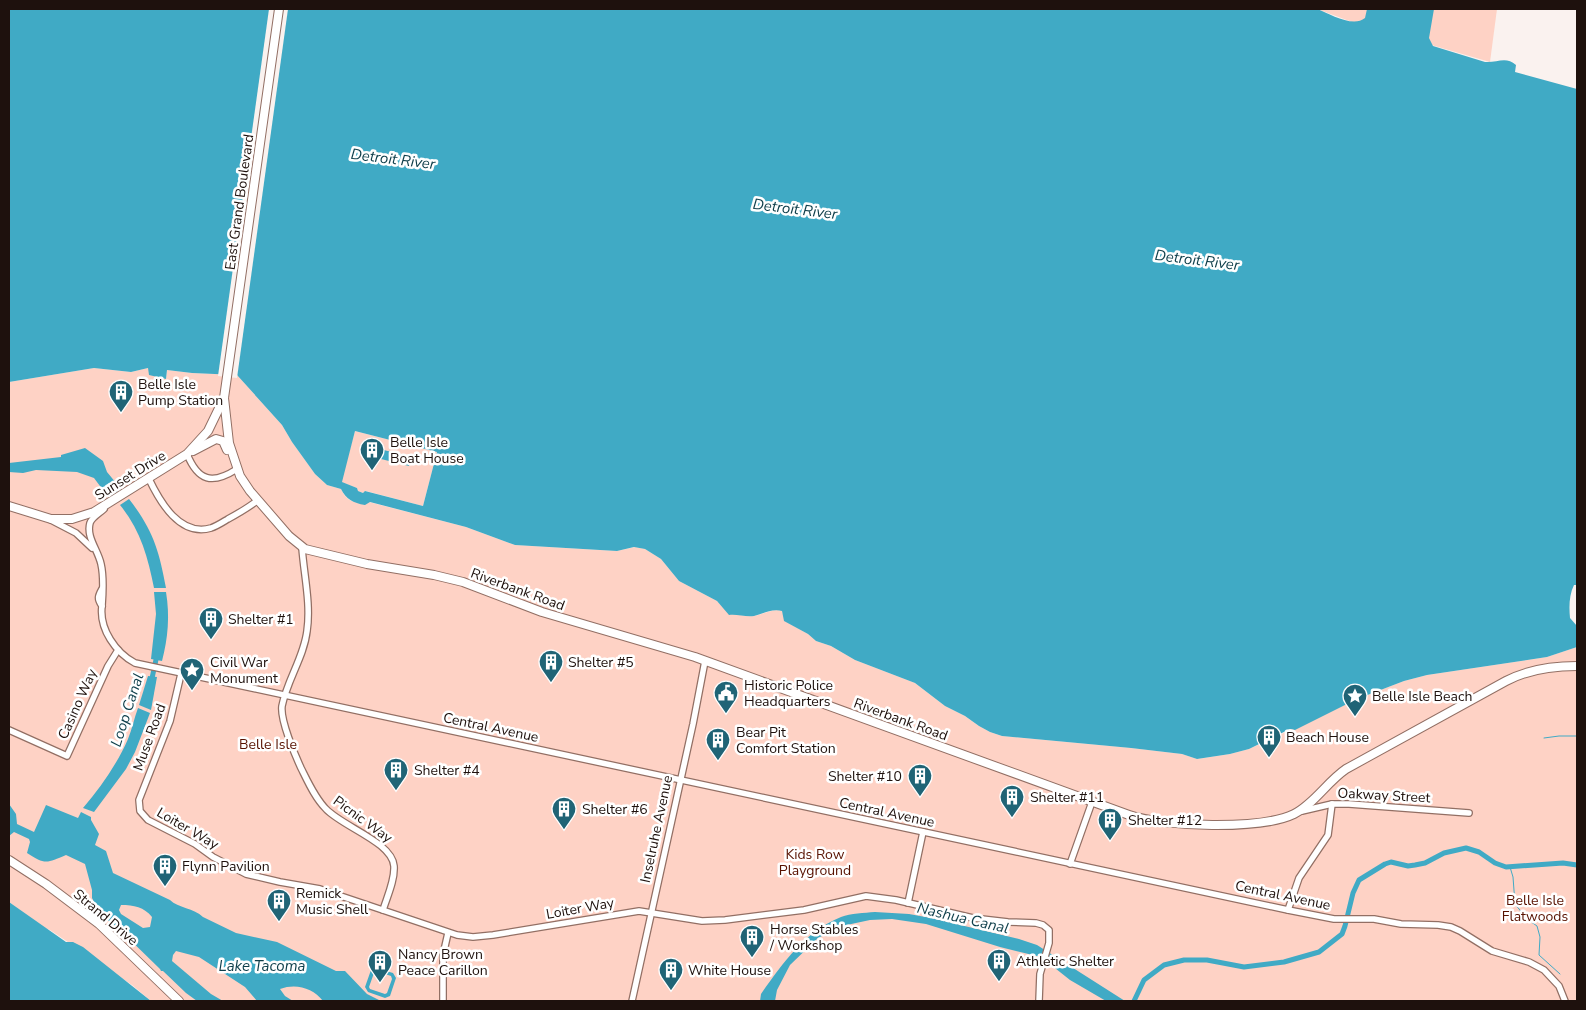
<svg xmlns="http://www.w3.org/2000/svg" width="1586" height="1010" font-family="'Nunito Sans',sans-serif">
  <rect width="100%" height="100%" fill="#faf2ef"/>
  <!-- green -->
  <g fill="#fed2c5">
    <path d="M1317 9H1497L1490 62 1352 22Z"/>
    <path d="M94 368 131 372 148 368 150 372 166 379 167 370 192 373 237 375 282 425 292 442 315 474 327 485 341 489C347 502 355 504 369 502L466 527 515 545 617 551 635 547 645 549 661 559 679 581 717 601 729 614C737 614 745 617 754 616 764 614 773 608 782 611L785 621 808 634 816 641 831 646 855 660 915 683 945 706 965 716 979 726 990 732 1002 736 1131 748 1182 754 1197 759 1204 758 1230 754 1249 749 1357 699 1404 681 1427 675 1547 657 1577 647V1001H151L132 985 50 930 45 928 9 902V382Z"/>
    <path d="M355 431 437 452 423 506 366 491 363 493 358 491 357 488 341 482Z"/>
  </g>
  <!-- water -->
  <g fill="#40aac5" fill-rule="evenodd">
    <path d="M9 9H1317C1330 14 1353 28 1365 18L1367 9H1434L1429 38 1433 46 1485 62C1497 63 1506 56 1516 65L1515 72 1577 89V585H1574C1569 595 1569 607 1570 618L1577 626V647L1547 657 1427 675 1404 681 1357 699 1295 730 1290 729 1249 749 1230 754 1197 759 1182 754 1131 748 1002 736 990 732 979 726 965 716 945 706 915 683 855 660 831 646 816 641 808 634 784 621 782 611C772 608 763 614 754 616 745 617 737 614 729 615L717 601 679 581 661 559 645 549 634 547 617 551 515 545 466 527 370 502 365 505C353 503 346 499 341 489L327 485 315 474 292 442 282 425 237 375 192 373 167 370 166 379 149 375 148 368 131 372 94 368 9 382ZM355 431 437 452 423 506 365 491 363 493 358 491 357 488 342 482Z"/>
    <path d="M85 448 103 461 107 472 121 489 111 496 103 490 94 478 77 472 36 470 23 473 9 472V463L61 457V455Z"/>
    <path d="M376 448 411 457 409 466 373 457Z"/>
    <path d="M129 499C153 530 159 550 166 588H154C148 557 140 529 120 505Z"/>
    <path d="M154 592H166C170 616 168 638 162 661L151 659 156 614Z"/>
    <path d="M148 676 157 677 151 710 139 705Z"/>
    <path d="M138 708 150 713 135 752 126 769 94 812 83 808C101 787 117 764 128 739 132 729 134 719 138 708Z"/>
    <path d="M9 804 16 814 17 824 34 832 46 805 78 818 81 812 91 817V820L99 834 95 845 106 851 113 873 170 900C178 908 194 908 203 917L236 933 277 942 336 971H345L367 994 381 1001H323C313 988 296 983 280 989L285 996 293 1001H257L245 987 199 957 176 951 173 955 172 961 211 994 223 1001H197L186 993 163 971H161L160 969 120 930 105 918 98 910 92 898V890L85 864 66 855C47 863 45 865 27 853L30 842 29 839 14 832 9 836ZM121 905C134 905 144 907 152 917L150 927 143 928 121 914 119 910Z"/>
    <path d="M9 902 66 942H73L83 947 151 1001H9Z"/>
    <path d="M875 912 909 914 931 918 1019 939 1037 945 1125 1001H1106L1070 980 1041 957 1000 947 926 924 892 919 870 920 842 926 818 938 790 965 777 990 775 1001H760L761 994C783 963 804 932 841 917 851 913 864 913 875 912Z"/>
    <path d="M376 968 393 973 396 978 390 996 385 998 368 992 365 987 371 970ZM376 971 391 976 392 979 387 993 385 994 370 989 369 987 374 973Z"/>
  </g>
  <!-- pier -->
  <path fill="#faf2ef" d="M269 9H288L237 378 218 376Z"/>
  <g fill="none" stroke-linecap="round" stroke-linejoin="round">
    <!-- stream -->
    <g stroke="#40aac5" stroke-width="1">
      <path d="M1544 738 1559 736H1577"/>
      <path d="M1510 867 1513 877 1515 904 1527 919 1537 926 1540 937 1539 955 1560 974"/>
    </g>
    <!-- canal -->
    <g stroke="#40aac5" stroke-width="5">
      <path d="M151 683 157 655"/>
      <path d="M1134 1001 1144 980 1164 965 1184 960H1207L1244 967 1284 962 1319 952 1342 934 1345 926 1353 893 1359 880 1385 864 1391 862 1408 866 1415 865 1425 863 1444 853 1466 848 1479 852 1495 863 1506 867 1563 863 1577 865"/>
    </g>
    <defs>
      <g id="minor">
        <path d="M187 454C198 481 212 485 237 469"/>
        <path d="M149 479C160 502 180 537 211 528 217 526 223 522 228 519 239 513 248 508 258 500"/>
        <path d="M104 509C100 513 92 517 90 523 86 537 98 550 101 564 104 577 103 593 102 606 99 629 116 653 135 663L1288 910 1334 919H1374L1401 924 1438 925 1451 927 1460 931 1492 951 1529 962 1544 970 1559 986 1565 1001"/>
        <path d="M51 520 76 533 92 548"/>
        <path d="M302 548C304 575 311 604 307 631 304 657 287 680 282 706 280 720 295 755 301 768 308 782 315 798 326 809 343 827 392 842 394 866 395 880 387 897 383 910"/>
        <path d="M102 606C97 599 98 596 102 589"/>
        <path d="M181 674 170 721 139 800 140 811 148 820 195 844 213 857 246 874 280 882 320 889 457 935 473 937 493 935 639 911 702 921 725 920 804 910 866 896 896 900 973 918 1008 922 1036 923 1043 925 1049 930V943L1040 974 1039 1001"/>
        <path d="M9 730 67 756 108 666 118 650"/>
        <path d="M1302 811 1332 804H1349L1469 813"/>
        <path d="M1070 864 1092 802"/>
        <path d="M908 903 923 832"/>
        <path d="M1288 910 1299 878 1328 835 1332 804"/>
        <path d="M443 1001V955L448 933"/>
        <path d="M632 1001 693 724 705 661"/>
      </g>
      <g id="tertiary">
        <path d="M279 9 224 398 229 443 240 476 250 491 289 536 305 549 367 564 434 575 463 582 542 612 695 657 1129 815C1164 827 1261 830 1294 814 1314 804 1327 782 1346 769L1506 681C1527 670 1553 666 1577 666"/>
        <path d="M193 451 216 439 223 441 227 450"/>
        <path d="M9 506 51 519H72L94 512 187 454 208 431 224 398"/>
        <path d="M9 860 46 884 99 924 179 1001"/>
      </g>
    </defs>
    <!-- minor casing -->
    <use href="#minor" stroke="#926f64" stroke-width="8"/>
    <!-- tertiary casing -->
    <use href="#tertiary" stroke="#926f64" stroke-width="10"/>
    <!-- minor -->
    <use href="#minor" stroke="#fff" stroke-width="5.5"/>
    <!-- tertiary -->
    <use href="#tertiary" stroke="#fff" stroke-width="8"/>
  </g>
  <!-- icons -->
  <defs>
    <symbol id="building-pin" viewBox="-11 -11 22 30"><path d="M0 17L-7.5 6A9.5 9.5 0 1 1 7.5 6Z" fill="#206476" stroke="#fff"/><path d="M-4-6H4V6H1V3H-1V6H-4ZM-2.5-4.3h1.7v1.8h-1.7ZM.8-4.3h1.7v1.8H.8ZM-2.5-1h1.7V.8h-1.7ZM.8-1h1.7V.8H.8Z" fill="#fff"/></symbol>
    <symbol id="sight-pin" viewBox="-11 -11 22 30"><path d="M0 17L-7.5 6A9.5 9.5 0 1 1 7.5 6Z" fill="#206476" stroke="#fff"/><path d="M0-6L1.8-2.2L6-1.7L2.9 1.2L3.7 5.4L0 3.3L-3.7 5.4L-2.9 1.2L-6-1.7L-1.8-2.2Z" fill="#fff"/></symbol>
    <symbol id="civic-pin" viewBox="-11 -11 22 30"><path d="M0 17L-7.5 6A9.5 9.5 0 1 1 7.5 6Z" fill="#206476" stroke="#fff"/><path d="M-.6-6.5H3V-4.5H.6V-3L4-1V1h2V6H-6V1h2V-1L-.6-3ZM-1.2 2.5V6h2.4V2.5Z" fill="#fff"/></symbol>
  </defs>
  <g fill-rule="evenodd">
    <use href="#building-pin" x="107" y="378" width="28" height="38"/>
    <use href="#building-pin" x="358" y="436" width="28" height="38"/>
    <use href="#building-pin" x="197" y="605" width="28" height="38"/>
    <use href="#building-pin" x="537" y="648" width="28" height="38"/>
    <use href="#sight-pin" x="178" y="656" width="28" height="38"/>
    <use href="#civic-pin" x="712" y="679" width="28" height="38"/>
    <use href="#sight-pin" x="1341" y="682" width="28" height="38"/>
    <use href="#building-pin" x="1255" y="723" width="28" height="38"/>
    <use href="#building-pin" x="704" y="726" width="28" height="38"/>
    <use href="#building-pin" x="382" y="756" width="28" height="38"/>
    <use href="#building-pin" x="906" y="762" width="28" height="38"/>
    <use href="#building-pin" x="998" y="783" width="28" height="38"/>
    <use href="#building-pin" x="550" y="795" width="28" height="38"/>
    <use href="#building-pin" x="1096" y="806" width="28" height="38"/>
    <use href="#building-pin" x="151" y="852" width="28" height="38"/>
    <use href="#building-pin" x="265" y="887" width="28" height="38"/>
    <use href="#building-pin" x="738" y="923" width="28" height="38"/>
    <use href="#building-pin" x="985" y="947" width="28" height="38"/>
    <use href="#building-pin" x="366" y="948" width="28" height="38"/>
    <use href="#building-pin" x="657" y="956" width="28" height="38"/>
  </g>
  <g text-anchor="middle" stroke-width="5" stroke-linejoin="round" paint-order="stroke">
    <!-- street labels -->
    <g font-size="14" fill="#1e110d" stroke="#fff">
      <text transform="translate(239 202) rotate(-82)" y="5">East Grand Boulevard</text>
      <text transform="translate(130 475) rotate(-32)" y="5">Sunset Drive</text>
      <text transform="translate(518 589) rotate(20)" y="5">Riverbank Road</text>
      <text transform="translate(77 704) rotate(-66)" y="5">Casino Way</text>
      <text transform="translate(901 719) rotate(20)" y="5">Riverbank Road</text>
      <text transform="translate(491 727) rotate(12)" y="5">Central Avenue</text>
      <text transform="translate(149 737) rotate(-70)" y="5">Muse Road</text>
      <text transform="translate(1384 795) rotate(3)" y="5">Oakway Street</text>
      <text transform="translate(887 812) rotate(12)" y="5">Central Avenue</text>
      <text transform="translate(363 819) rotate(36)" y="5">Picnic Way</text>
      <text transform="translate(188 828) rotate(30)" y="5">Loiter Way</text>
      <text transform="translate(656 829) rotate(-78)" y="5">Inselruhe Avenue</text>
      <text transform="translate(1283 895) rotate(12)" y="5">Central Avenue</text>
      <text transform="translate(580 908) rotate(-10)" y="5">Loiter Way</text>
      <text transform="translate(106 917) rotate(40)" y="5">Strand Drive</text>
    </g>
    <!-- poi labels -->
    <g font-size="14" fill="#1e110d" stroke="#fff" text-anchor="start">
      <text x="138" y="389">Belle Isle<tspan x="138" dy="16">Pump Station</tspan></text>
      <text x="390" y="447">Belle Isle<tspan x="390" dy="16">Boat House</tspan></text>
      <text x="228" y="624">Shelter #1</text>
      <text x="210" y="667">Civil War<tspan x="210" dy="16">Monument</tspan></text>
      <text x="568" y="667">Shelter #5</text>
      <text x="744" y="690">Historic Police<tspan x="744" dy="16">Headquarters</tspan></text>
      <text x="1372" y="701">Belle Isle Beach</text>
      <text x="736" y="737">Bear Pit<tspan x="736" dy="16">Comfort Station</tspan></text>
      <text x="1286" y="742">Beach House</text>
      <text x="414" y="775">Shelter #4</text>
      <text x="902" y="781" text-anchor="end">Shelter #10</text>
      <text x="1030" y="802">Shelter #11</text>
      <text x="582" y="814">Shelter #6</text>
      <text x="1128" y="825">Shelter #12</text>
      <text x="182" y="871">Flynn Pavilion</text>
      <text x="296" y="898">Remick<tspan x="296" dy="16">Music Shell</tspan></text>
      <text x="770" y="934">Horse Stables<tspan x="770" dy="16">/ Workshop</tspan></text>
      <text x="398" y="959">Nancy Brown<tspan x="398" dy="16">Peace Carillon</tspan></text>
      <text x="1016" y="966">Athletic Shelter</text>
      <text x="688" y="975">White House</text>
    </g>
    <!-- park labels -->
    <g font-size="14" fill="#581200" stroke="#fff">
      <text x="268" y="749">Belle Isle</text>
      <text x="815" y="859">Kids Row<tspan x="815" dy="16">Playground</tspan></text>
      <text x="1535" y="905">Belle Isle<tspan x="1535" dy="16">Flatwoods</tspan></text>
    </g>
    <!-- water labels -->
    <g font-size="15" font-style="italic" fill="#0e3e4a" stroke="#fff">
      <text transform="translate(393 159) rotate(7)" y="5">Detroit River</text>
      <text transform="translate(795 209) rotate(7)" y="5">Detroit River</text>
      <text transform="translate(1197 260) rotate(7)" y="5">Detroit River</text>
      <text transform="translate(127 710) rotate(-72)" y="5">Loop Canal</text>
      <text transform="translate(963 918) rotate(13)" y="5">Nashua Canal</text>
      <text x="262" y="971">Lake Tacoma</text>
    </g>
  </g>
  <!-- border -->
  <rect width="1586" height="1010" fill="none" stroke="#1e110d" stroke-width="20"/>
</svg>
